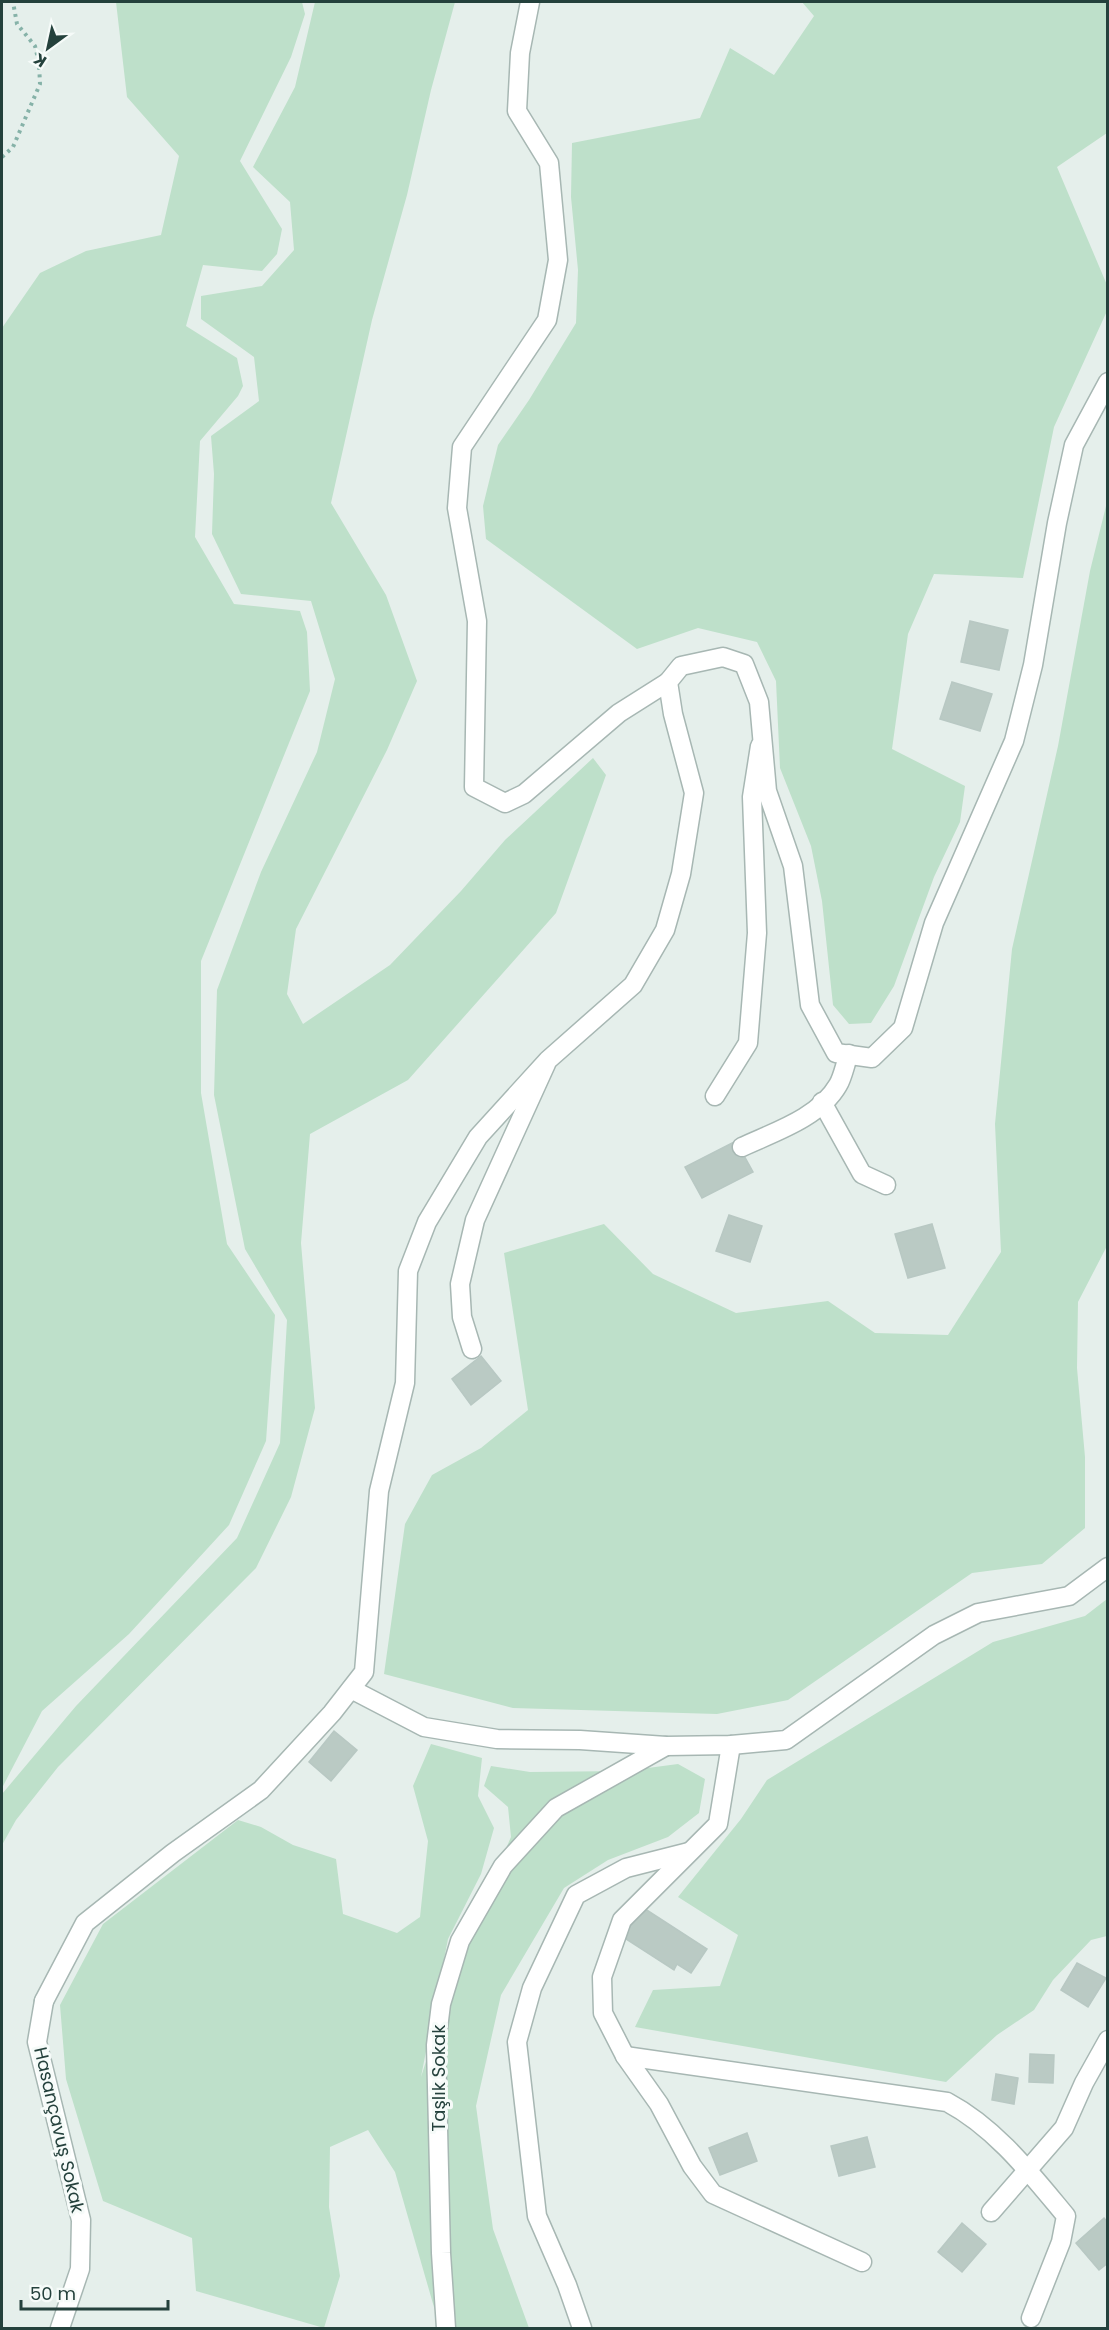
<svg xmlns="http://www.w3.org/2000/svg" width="1109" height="2330" font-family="Poppins,sans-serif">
  <rect width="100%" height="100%" fill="#e5efeb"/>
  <!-- green -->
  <g fill="#bee0ca">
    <path d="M116 2H302L305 14 291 57 240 161 282 229 277 254 262 271 203 265 186 326 237 358 243 386 238 396 200 441 195 537 234 604 300 611 307 632 310 691 201 961V1093L227 1244 275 1315 266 1441 229 1525 129 1634 42 1711 2 1788V328L40 273 86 251 161 235 179 156 127 97Z"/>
    <path d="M315 2H455L431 90 407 195 372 320 331 503 386 595 417 681 387 750 296 929 287 994 303 1024 390 965 461 891 505 840 593 758 606 775 556 913 408 1080 310 1134 301 1243 315 1408 291 1497 256 1568 58 1767 16 1820 2 1845V1794L76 1706 237 1538 280 1443 287 1320 245 1249 214 1095 217 990 261 872 317 752 335 679 311 601 241 594 212 534 214 474 211 436 259 401 254 357 201 319V296L262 286 294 250 290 202 253 167 295 87Z"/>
    <path d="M802 2H1108L1107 133 1057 167 1107 285V311L1054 427 1023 578 934 574 908 634 892 749 965 786 960 822 934 877 894 986 871 1023 849 1024 833 1005 822 901 811 846 780 768 776 681 757 642 698 628 637 649 486 539 483 506 498 445 529 400 576 323 578 270 571 197 572 143 700 118 730 48 774 75 814 16Z"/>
    <path d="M1107 502 1108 1244 1078 1302 1077 1368 1085 1457V1528L1042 1564 972 1573 788 1700 717 1714 513 1708 384 1674 405 1524 432 1475 481 1448 528 1410 504 1253 604 1224 653 1274 736 1313 828 1301 875 1333 948 1335 1001 1252 995 1124 1012 949 1058 746 1090 571Z"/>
    <path d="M1107 1599V1936L1091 1940 1053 1980 1034 2010 997 2035 946 2082 635 2027 653 1990 720 1986 738 1935 678 1897 741 1819 767 1780 993 1642 1085 1616Z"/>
    <path d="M431 1744 482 1758 478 1796 494 1828 481 1874 448 1939 421 2077 462 1949 511 1837 508 1807 484 1786 491 1766 530 1772 625 1771 678 1764 705 1779 699 1813 668 1837 608 1860 564 1888 501 1995 476 2106 493 2229 529 2328H440L395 2172 368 2130 330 2147 329 2207 340 2276 324 2328 196 2291 192 2238 103 2201 66 2079 60 2005 103 1924 238 1820 261 1827 293 1845 336 1859 343 1914 397 1933 420 1917 428 1841 413 1786Z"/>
  </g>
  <!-- building -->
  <g fill="#bacac4" stroke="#b8c8c3" stroke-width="1.5">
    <path d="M970 621 1008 630 999 670 961 662Z"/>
    <path d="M952 682 992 694 980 731 940 719Z"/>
    <path d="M736 1141 753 1172 702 1198 685 1167Z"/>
    <path d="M729 1215 762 1226 750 1262 716 1251Z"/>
    <path d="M932 1224 945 1268 908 1278 895 1234Z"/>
    <path d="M481 1356 501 1381 471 1405 452 1379Z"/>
    <path d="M334 1731 357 1750 331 1781 309 1762Z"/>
    <path d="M642 1907 707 1949 691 1973 677 1964 674 1970 623 1937Z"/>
    <path d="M1077 1963 1106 1978 1088 2007 1061 1990Z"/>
    <path d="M1030 2054 1054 2055 1053 2083 1029 2082Z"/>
    <path d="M996 2074 1018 2078 1014 2104 992 2100Z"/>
    <path d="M747 2133 757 2161 720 2175 709 2148Z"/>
    <path d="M867 2137 875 2167 839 2176 831 2146Z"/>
    <path d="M1104 2218 1108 2223V2263L1099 2270 1076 2243Z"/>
    <path d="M962 2223 986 2244 962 2272 938 2252Z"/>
  </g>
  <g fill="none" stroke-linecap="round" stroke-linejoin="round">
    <defs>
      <g id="minor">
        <path d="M530 2 520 53 517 111 549 163 558 260 547 320 462 447 457 508 477 621 474 787 505 803 524 794 619 713 668 682"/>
        <path d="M715 1096 748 1043 757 933 752 797 760 746"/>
        <path d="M822 1102 862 1174 886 1185"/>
        <path d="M742 1147C774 1132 819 1118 838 1085 843 1077 845 1064 849 1054"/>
        <path d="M472 1349 462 1317 460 1284 475 1220 546 1064"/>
        <path d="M351 1689 424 1727 497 1739 580 1740 666 1746 731 1745 786 1740 934 1635 978 1613 1069 1596 1108 1567"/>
        <path d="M731 1745 718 1824 622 1920 602 1977 603 2013 625 2056 659 2104 692 2166 713 2194 862 2262"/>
        <path d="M44 2001 37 2042 81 2220 80 2269 60 2328"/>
        <path d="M625 2056 947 2102C996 2128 1031 2174 1066 2216L1061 2242 1031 2318"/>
        <path d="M991 2212 1064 2128 1084 2083 1108 2040"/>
        <path d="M446 2328 441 2253 436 2045 441 2004 460 1941 503 1866 556 1808 666 1746"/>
        <path d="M582 2328 567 2285 537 2216 517 2042 532 1988 576 1895 626 1868 689 1852"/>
      </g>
      <path id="tertiary" d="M44 2001 85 1923 173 1853 261 1790 332 1713 364 1672 379 1491 405 1383 408 1271 427 1222 478 1137 548 1060 633 985 665 930 681 874 694 793 673 714 668 682 681 666 723 657 744 664 759 702 767 791 793 866 810 1005 836 1053 872 1058 903 1028 934 923 1014 741 1033 665 1057 523 1074 445 1108 382"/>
    </defs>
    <!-- minor casing -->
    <use href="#minor" stroke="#a7b7b3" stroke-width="21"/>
    <!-- tertiary casing -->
    <use href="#tertiary" stroke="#a7b7b3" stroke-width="21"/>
    <!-- path -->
    <path stroke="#86b2a8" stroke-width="4" stroke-dasharray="3 4.5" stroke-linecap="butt" d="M2 157 13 147 40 84 39 63 35 46 17 24 13 2"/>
    <!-- minor -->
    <use href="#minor" stroke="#fff" stroke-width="18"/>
    <!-- tertiary -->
    <use href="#tertiary" stroke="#fff" stroke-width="18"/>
  </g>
  <g text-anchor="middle" stroke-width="6" stroke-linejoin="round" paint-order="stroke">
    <!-- street labels -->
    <g font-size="18" fill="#24413c" stroke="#f6fbf9">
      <text transform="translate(439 2078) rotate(-90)" y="6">Taşlık Sokak</text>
      <text transform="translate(59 2130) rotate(77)" y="6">Hasançavuş Sokak</text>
    </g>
  </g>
  <!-- border -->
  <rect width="1109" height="2330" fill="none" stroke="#24413c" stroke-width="6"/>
  <!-- north arrow -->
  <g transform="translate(48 48) rotate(213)" stroke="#f6fbf9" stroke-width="4.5" paint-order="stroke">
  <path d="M0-4.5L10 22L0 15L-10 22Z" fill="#24413c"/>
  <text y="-9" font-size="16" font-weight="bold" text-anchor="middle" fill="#24413c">K</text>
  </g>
  <!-- scale -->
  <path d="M21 2300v9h147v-9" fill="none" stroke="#24413c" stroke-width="3"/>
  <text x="30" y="2300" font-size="18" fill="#24413c" stroke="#f6fbf9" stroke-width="4.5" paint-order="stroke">50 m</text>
</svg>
